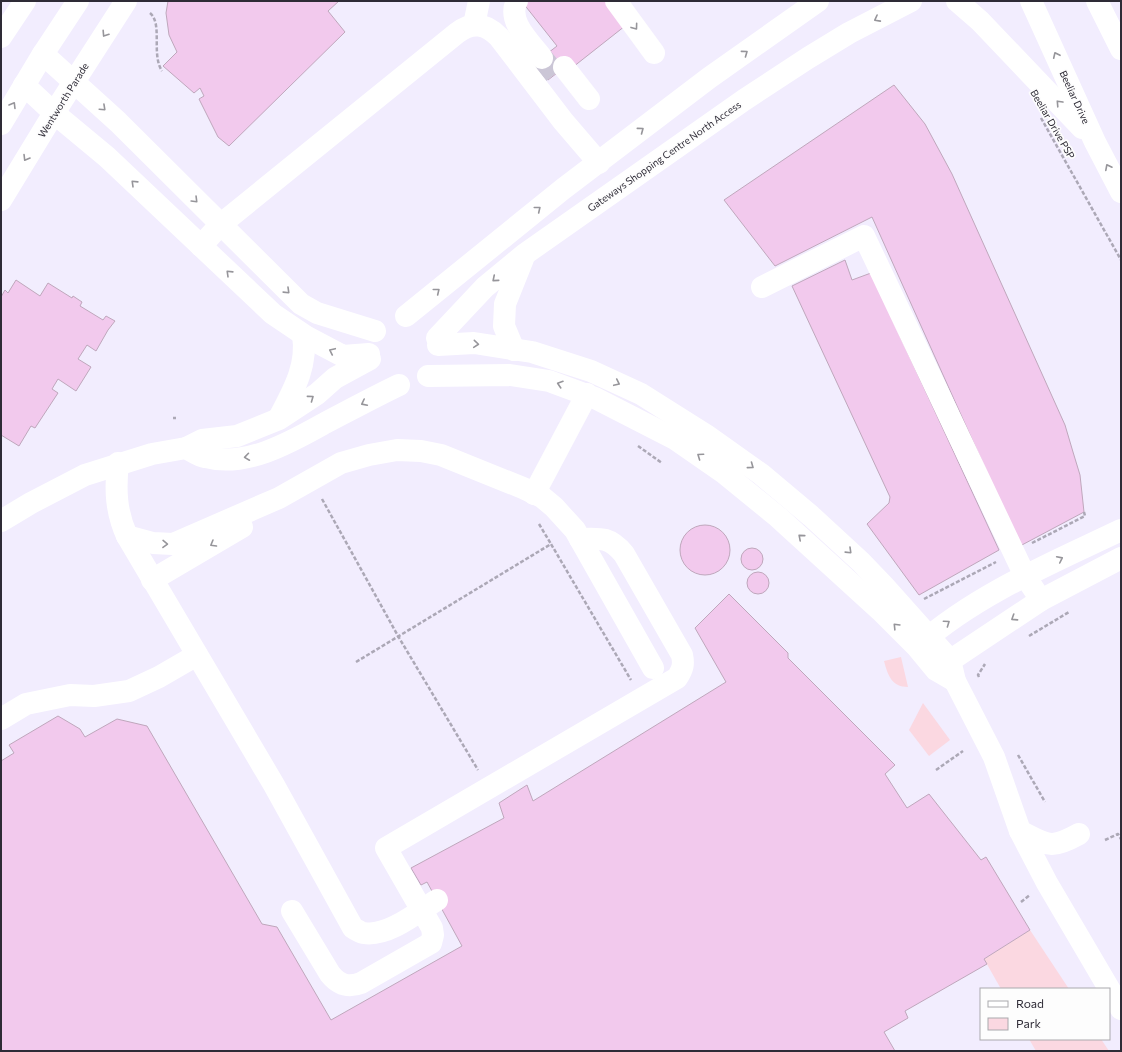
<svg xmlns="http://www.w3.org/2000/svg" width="1122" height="1052" font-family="Commissioner,sans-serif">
  <rect width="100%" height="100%" fill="#f2edfe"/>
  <!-- green -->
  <g fill="#fbd8e1">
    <path d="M901 657 908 687C892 687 888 676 884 661Z"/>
    <path d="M923 703 950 740 929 756 909 730Z"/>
    <path d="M1030 930 1069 989H1001L984 959Z"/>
    <path d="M1029 1039H1101L1109 1051H1036Z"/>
  </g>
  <!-- building -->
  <g fill="#f2c9ed" stroke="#bfa7bc">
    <path d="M168 1H339L328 11 345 32 229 146 218 137 199 99 204 96 200 88 194 93 163 66 177 52 169 35 166 13Z"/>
    <path d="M526 1H614L625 26 573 67 570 63 548 80 535 63 557 46 523 3Z"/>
    <path d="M894 85 925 124 952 174 1065 425 1073 452 1080 475 1084 512 1020 546 872 217 775 266 724 200Z"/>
    <path d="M845 260 852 280 871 273 999 550 919 595 867 524 889 503 890 497 792 286Z"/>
    <path d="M16 280 40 296 48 283 72 298 73 296 82 302 80 306 103 320 106 316 115 321 108 330 96 351 87 345 78 359 91 367 76 391 58 379 52 389 58 393 35 428 31 426 19 446 1 435V297L5 290 8 293Z"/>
    <circle cx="705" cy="550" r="25"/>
    <circle cx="752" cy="559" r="11"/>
    <circle cx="758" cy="583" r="11"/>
    <path d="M729 594 788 653V658L895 765 885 774 907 808 929 794 981 860 986 857 1030 930 984 959 987 964 905 1011 908 1018 884 1032 895 1051H1V761L14 753 9 745 58 716 80 729 85 737 117 719 147 726 262 924 277 927 331 1020 462 946 427 882 421 885 411 868 504 818 499 803 527 785 533 801 726 682 695 628Z"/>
  </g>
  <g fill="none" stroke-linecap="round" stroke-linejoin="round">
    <!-- minor-tunnel -->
    <path stroke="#cbc6d6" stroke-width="22" stroke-dasharray="22 11" stroke-linecap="butt" d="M542 58 555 74"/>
    <!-- path -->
    <g stroke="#aca8b6" stroke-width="2.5" stroke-dasharray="4 2" stroke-linecap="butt">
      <path d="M150 13C163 24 151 54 162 71"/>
      <path d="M1041 118 1121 260"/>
      <path d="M173 418H176"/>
      <path d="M638 446 662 463"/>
      <path d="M322 499 398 636 478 770"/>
      <path d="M539 524 551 544"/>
      <path d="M1032 543 1085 516 1084 512"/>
      <path d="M924 599 996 562"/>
      <path d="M1029 636 1069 612"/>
      <path d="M356 662 551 544 631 680"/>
      <path d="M979 677 978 675 985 664"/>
      <path d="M1018 755 1045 802"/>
      <path d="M936 770 963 751"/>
      <path d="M1105 840 1118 834 1121 839"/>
      <path d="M1021 902 1030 895"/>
    </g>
    <!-- minor -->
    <g stroke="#fff" stroke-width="22">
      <path d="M517 1C506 21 531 43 542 58"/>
      <path d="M616 1 654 53"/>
      <path d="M474 25 479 1"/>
      <path d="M1 37 25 1"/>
      <path d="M43 54 118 122 301 304 317 313 375 331"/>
      <path d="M564 67 589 99"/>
      <path d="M24 85 54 113 107 157 273 314 307 337 343 356 369 354"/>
      <path d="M1 124 43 54 78 1"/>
      <path d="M1 200 54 113 126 1"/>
      <path d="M201 246 220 225 457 33C473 21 486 24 499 37L563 121 599 163"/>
      <path d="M762 287 864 236 1025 576 1041 600"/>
      <path d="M406 316 563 189 709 78 818 1"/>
      <path d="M437 338 485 287 525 254 744 100 808 58 849 33 911 1"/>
      <path d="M438 345 474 343 532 352 591 371 641 394 706 435 761 474 811 516 861 562 884 586 950 660 955 681 994 757 1020 831 1047 883 1121 1009"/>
      <path d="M514 350 504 326 505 304 523 259"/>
      <path d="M428 376 510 375 549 381 595 398 675 439 724 473 778 517 880 610 917 647 936 670 955 681"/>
      <path d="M279 418C293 391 308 366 303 335"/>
      <path d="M186 448C192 451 198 456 205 457 246 468 291 442 325 423 350 410 374 397 399 385"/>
      <path d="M118 463C115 490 116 512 127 536L274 785 353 928C357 930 361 933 364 933 388 937 418 912 437 900"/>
      <path d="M534 494 587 394"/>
      <path d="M1 521 31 503 85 475 152 454 186 448 202 440 237 436 279 419 317 394 335 378 370 359"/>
      <path d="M127 536 153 543 173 544 279 498 341 463 369 455 397 450 421 451 441 455 523 488 542 497 554 507 575 530 653 668"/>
      <path d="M152 580 242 527"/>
      <path d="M919 645C977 594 1052 563 1121 530"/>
      <path d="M939 668 1041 600 1121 558"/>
      <path d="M1 719 26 704 70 695 94 696 129 691 159 677 197 655"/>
      <path d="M1020 831C1048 845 1050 850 1079 834"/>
      <path d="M292 911 330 974C339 985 348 988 361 983L431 943 433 935 432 928 386 848 677 678C683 669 684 664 682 655L624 554C610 537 601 538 580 539"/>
    </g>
    <!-- highway -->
    <g stroke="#fff" stroke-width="22">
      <path d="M957 1 980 21 1082 128"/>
      <path d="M1031 1 1095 142 1121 192"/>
      <path d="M1097 1 1121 49"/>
    </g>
  </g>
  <!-- one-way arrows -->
  <defs><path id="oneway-chevron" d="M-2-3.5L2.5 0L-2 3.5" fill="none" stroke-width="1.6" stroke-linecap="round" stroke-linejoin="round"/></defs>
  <g stroke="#96959a">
    <use href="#oneway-chevron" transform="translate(877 19) rotate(152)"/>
    <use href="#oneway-chevron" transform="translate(635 27) rotate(54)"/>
    <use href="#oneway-chevron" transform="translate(105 34) rotate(123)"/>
    <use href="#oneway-chevron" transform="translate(745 53) rotate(-36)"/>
    <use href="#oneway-chevron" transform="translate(1056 55) rotate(-115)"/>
    <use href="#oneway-chevron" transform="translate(1059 103) rotate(-133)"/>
    <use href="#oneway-chevron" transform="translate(13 105) rotate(-59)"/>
    <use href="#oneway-chevron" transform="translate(103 108) rotate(43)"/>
    <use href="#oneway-chevron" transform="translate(641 130) rotate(-37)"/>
    <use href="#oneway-chevron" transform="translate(26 158) rotate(121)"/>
    <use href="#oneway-chevron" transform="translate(1108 167) rotate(-117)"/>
    <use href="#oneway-chevron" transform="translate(134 183) rotate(-136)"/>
    <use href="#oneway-chevron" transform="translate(195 200) rotate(45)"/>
    <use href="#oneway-chevron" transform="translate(538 209) rotate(-39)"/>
    <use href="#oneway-chevron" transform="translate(229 273) rotate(-136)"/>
    <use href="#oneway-chevron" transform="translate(495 279) rotate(140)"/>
    <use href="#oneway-chevron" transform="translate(287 291) rotate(44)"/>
    <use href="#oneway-chevron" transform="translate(437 291) rotate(-39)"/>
    <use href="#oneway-chevron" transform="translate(476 344) rotate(5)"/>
    <use href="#oneway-chevron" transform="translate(332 351) rotate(-155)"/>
    <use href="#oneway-chevron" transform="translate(617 383) rotate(25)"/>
    <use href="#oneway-chevron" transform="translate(560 384) rotate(-162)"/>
    <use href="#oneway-chevron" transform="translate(311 398) rotate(-36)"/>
    <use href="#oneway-chevron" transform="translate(364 403) rotate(153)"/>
    <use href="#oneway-chevron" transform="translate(700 456) rotate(-145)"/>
    <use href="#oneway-chevron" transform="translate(247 457) rotate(172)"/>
    <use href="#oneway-chevron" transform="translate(751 466) rotate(36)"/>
    <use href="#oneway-chevron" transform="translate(801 537) rotate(-139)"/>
    <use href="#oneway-chevron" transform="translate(165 544) rotate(1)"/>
    <use href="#oneway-chevron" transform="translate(213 544) rotate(150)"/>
    <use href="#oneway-chevron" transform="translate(849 551) rotate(44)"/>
    <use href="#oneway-chevron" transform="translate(1060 559) rotate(-26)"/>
    <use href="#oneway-chevron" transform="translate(1014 618) rotate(147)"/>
    <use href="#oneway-chevron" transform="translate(947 623) rotate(-35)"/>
    <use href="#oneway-chevron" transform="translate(896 626) rotate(-134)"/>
  </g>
  <g text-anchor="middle" stroke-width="3.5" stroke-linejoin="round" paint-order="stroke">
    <!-- street labels -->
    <g font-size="10" fill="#2e2b36" stroke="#fdfdfd">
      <text transform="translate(1075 97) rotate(65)" y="4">Beeliar Drive</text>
      <text transform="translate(63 100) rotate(-58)" y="4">Wentworth Parade</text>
      <text transform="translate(1053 124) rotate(60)" y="4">Beeliar Drive PSP</text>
      <text transform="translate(664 156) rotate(-35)" y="4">Gateways Shopping Centre North Access</text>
    </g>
  </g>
  <!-- border -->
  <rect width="1122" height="1052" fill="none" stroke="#2e2b36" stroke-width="4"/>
  <!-- legend -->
  <rect x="980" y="988" width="130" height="52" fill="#fdfdfd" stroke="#aaa9ad"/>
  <rect x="988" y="1001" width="20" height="6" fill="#ffffff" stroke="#aaa9ad"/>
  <text x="1016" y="1008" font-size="12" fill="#2e2b36">Road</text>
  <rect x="988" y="1018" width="20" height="12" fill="#fbd8e1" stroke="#aaa9ad"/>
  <text x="1016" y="1028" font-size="12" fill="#2e2b36">Park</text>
</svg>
